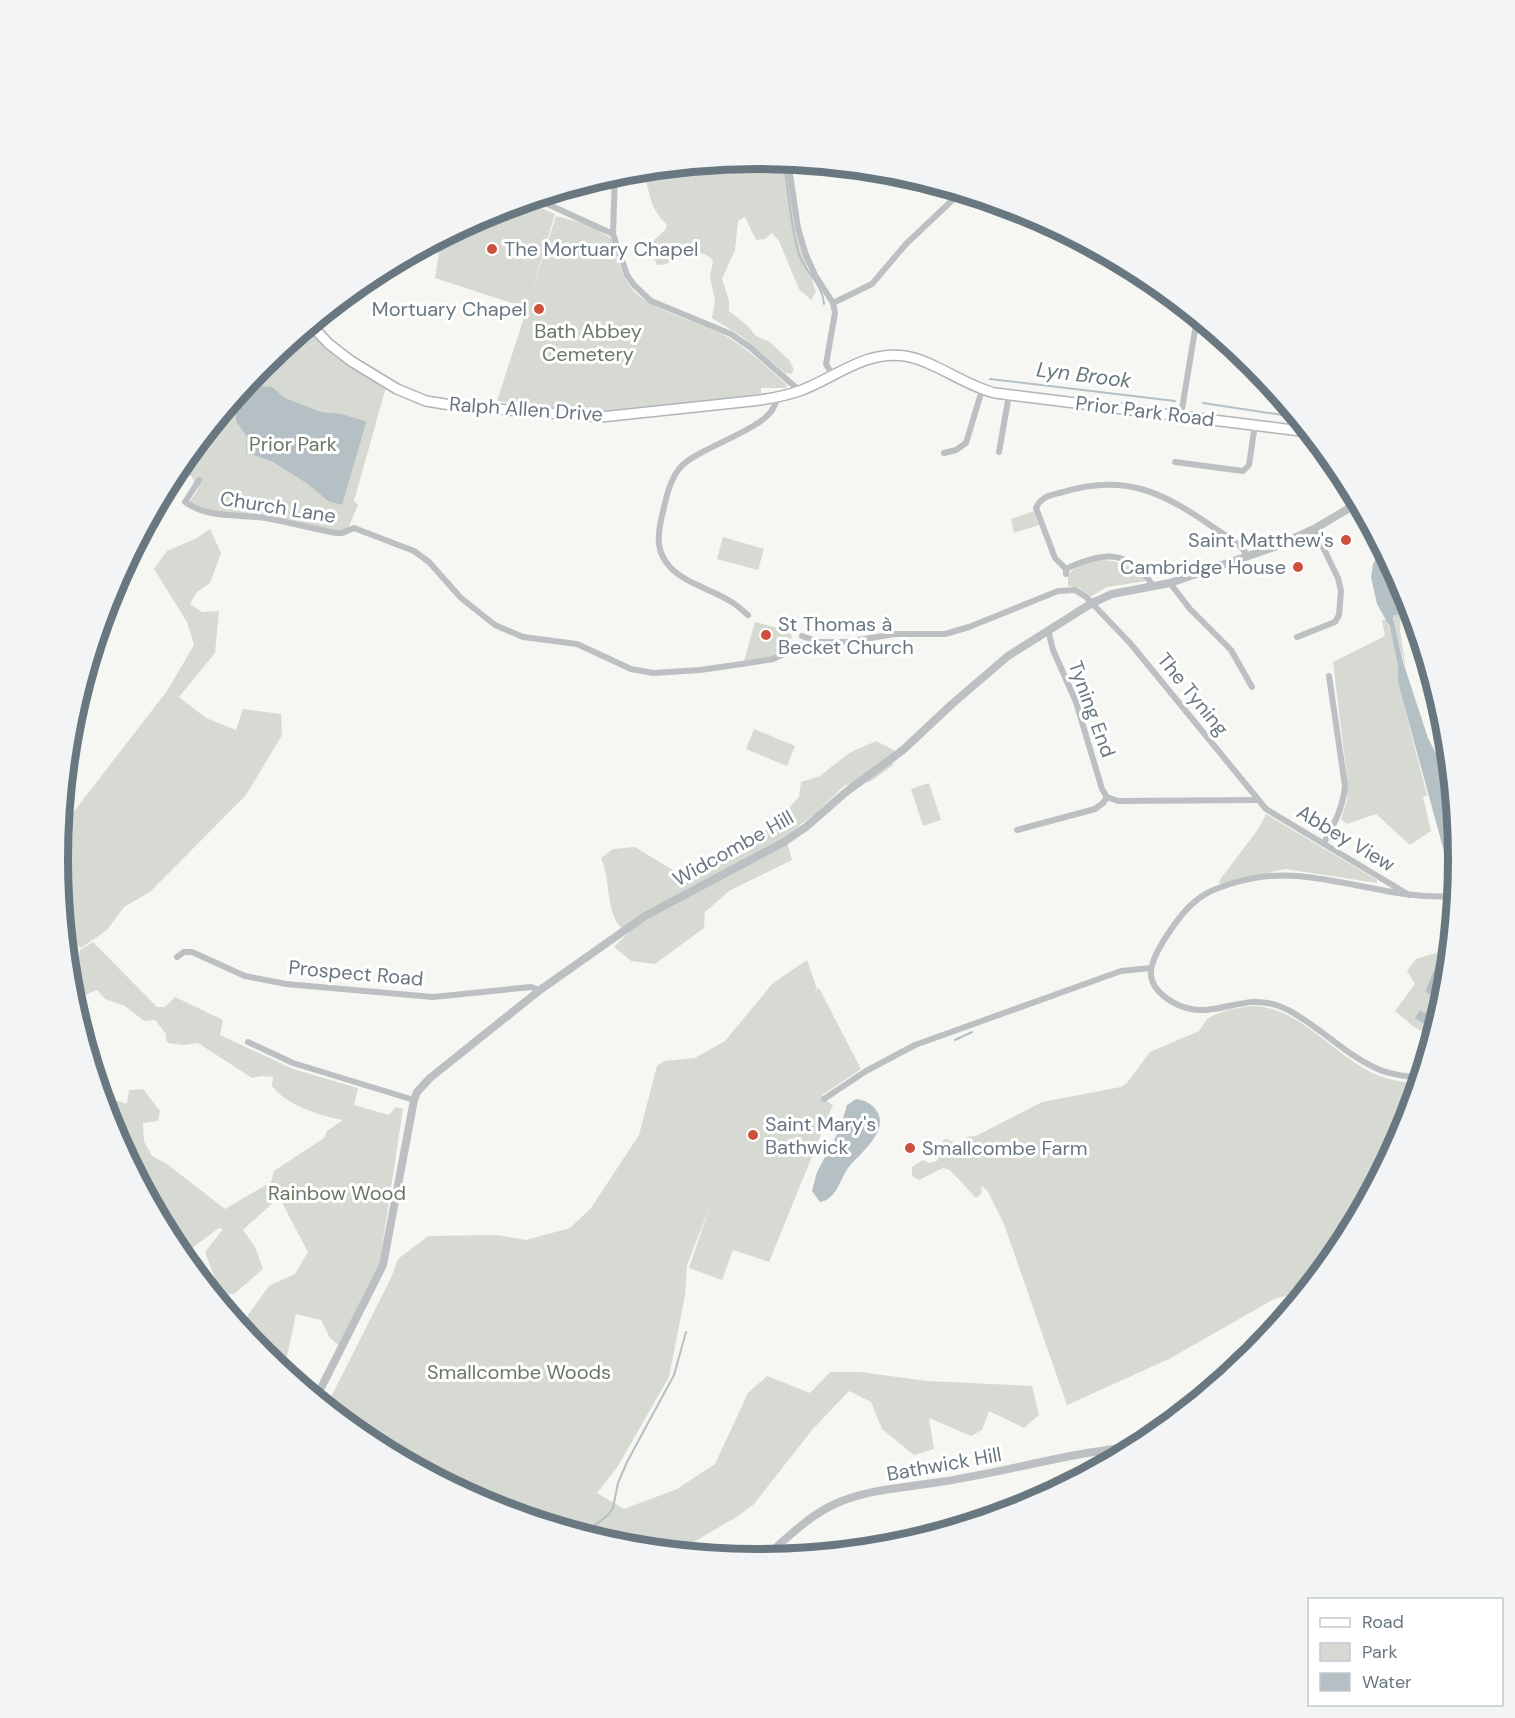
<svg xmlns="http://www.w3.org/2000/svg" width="1515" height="1718" font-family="'DM Sans',sans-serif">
  <rect width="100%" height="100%" fill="#f6f6f3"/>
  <!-- green -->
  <g fill="#d6dad3">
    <path d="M758 159 785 161 805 259 816 292 811 300 799 289 779 241 772 233 765 239 756 240 745 217 738 221 735 250 722 279 729 300V311L747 325 756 336 770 342 790 361 794 370 791 374 785 373 741 336 712 318 715 300 710 277 713 260C694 242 679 265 657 265L652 253 653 241 665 230 667 225C647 205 652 194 642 170Z"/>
    <path d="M525 201 555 214 530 297 556 216 590 225 613 240C617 257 621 276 634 291 653 312 703 322 729 338 750 351 768 368 787 385L786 388H761V395L593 412 497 401 527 308 435 278 441 238 490 212Z"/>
    <path d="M308 326 336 357 386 387 354 501 358 505 347 531 332 530 270 515 211 513 189 503 198 489 192 477 183 470 182 462 262 363Z"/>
    <path d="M1034 511 1039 525 1014 533 1011 519Z"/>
    <path d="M210 529 221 553 210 583 197 592 190 604 202 612 219 611 215 653 179 697 206 718 236 730 243 709 281 714 282 735 246 795 150 892 124 907 107 930 81 948 64 932 63 925 71 908 61 900 57 859 61 820 65 823 167 691 194 645 187 622 154 569 167 551 197 538Z"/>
    <path d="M723 537 764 549 758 570 717 559Z"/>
    <path d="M1102 560C1119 561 1136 566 1146 581L1107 587 1090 597 1079 588 1068 586V574C1078 565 1089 562 1102 560Z"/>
    <path d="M1402 597 1400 631 1406 669 1393 622 1394 615 1398 614Z"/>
    <path d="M1386 619C1392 633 1398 651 1398 666 1399 675 1398 682 1400 690L1427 795 1423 797 1431 831 1410 845 1376 814 1347 824 1341 819 1347 800V778L1333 662 1385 636 1382 620Z"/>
    <path d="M755 622 786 630 792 636 788 651 774 656 744 661Z"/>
    <path d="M754 729 795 746 787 766 746 749Z"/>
    <path d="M876 741 894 750 893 765 870 782 845 785 815 814 801 824 786 839 792 860 729 891 705 912 704 928 655 964 631 961 614 947 628 933C623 929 617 925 615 919 606 899 610 877 601 858L613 849 635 847 676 872 694 870 738 843 752 842 781 817 799 797 801 782 820 776 849 753Z"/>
    <path d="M929 783 941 820 923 826 911 789Z"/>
    <path d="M1266 814 1377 880V883L1285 869 1220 884 1219 881 1259 828Z"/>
    <path d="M93 942 157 1007H165L175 997 223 1020 220 1035 293 1069 358 1088 354 1105 389 1115 396 1107 403 1109 379 1267 341 1347 330 1338 321 1320 296 1314 285 1366C305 1370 305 1374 309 1393L262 1354 245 1334 248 1315 269 1286 295 1274 308 1252 279 1197 243 1230 255 1247 263 1269 234 1294H219L215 1278 205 1252 223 1229 219 1228 191 1249 177 1250 175 1248 110 1127 93 1070 112 1099 127 1104 129 1090 143 1089 160 1111 158 1121 143 1123 144 1141 152 1156 167 1164 225 1209 271 1182 274 1171 324 1138 327 1131 343 1120C318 1115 288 1106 272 1086L273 1077 261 1076 252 1078 198 1043 183 1045 168 1043 166 1040V1034L155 1020 144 1021 125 1006 105 999 97 990 85 995 77 1018 70 995 69 982 76 971 80 950Z"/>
    <path d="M1449 949V952L1444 953 1433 972 1425 992 1443 1001 1438 1019 1420 1010 1431 1029 1434 1030 1432 1035H1430L1414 1027 1395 1011 1415 984 1407 971 1416 959Z"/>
    <path d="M807 960 817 989 811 995 819 988 861 1069 822 1095 824 1099 833 1105 769 1262 733 1250 722 1280 689 1268 710 1206 687 1265 685 1295 669 1377 618 1466 597 1493 624 1509 677 1489 715 1464 748 1393 767 1376 810 1393 830 1372H860L927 1381 1032 1386 1039 1415 1024 1428 989 1411 982 1430 971 1436 929 1418 934 1449 914 1455 882 1429 871 1402 849 1391 812 1430 754 1504 738 1516 692 1543 681 1552 621 1546 489 1506 368 1441 326 1407 391 1278 398 1259 428 1236 497 1235 526 1240 570 1228 591 1208 639 1135 657 1066 664 1061 695 1058 725 1041 773 983Z"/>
    <path d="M1253 1006C1296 1007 1328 1048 1365 1069 1382 1079 1399 1082 1418 1084L1405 1127 1340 1248 1305 1291 1274 1299 1169 1359 1067 1405 1004 1224 987 1190 981 1186 982 1193 976 1198 950 1170 943 1168 919 1180 912 1176V1167L923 1160 929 1163 937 1161 943 1140 947 1139 960 1146 967 1137 976 1136 1042 1102 1121 1087 1127 1083 1150 1052 1199 1031 1207 1019 1214 1015 1231 1009Z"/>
  </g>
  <!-- water -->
  <g fill="#b4c0c3">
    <path d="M262 386 272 387 285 398 321 412 341 414 365 421 366 423 342 505 328 501 308 484 273 462 246 452 247 437 236 421V414L243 403Z"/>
    <path d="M1382 548 1405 591 1398 615H1394L1393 619 1403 662 1428 738 1450 781 1458 859 1454 897 1448 866 1400 690 1398 681V665L1390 627 1377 604 1371 577 1373 564Z"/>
    <path d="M1449 952 1444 996 1443 1001 1425 992 1433 972 1444 953Z"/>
    <path d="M1420 1010 1438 1019 1434 1030 1415 1018Z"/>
    <path d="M856 1099C864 1100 871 1103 876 1110 891 1130 860 1153 848 1168 840 1179 837 1199 820 1202L812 1191 817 1172 840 1129 847 1105Z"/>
  </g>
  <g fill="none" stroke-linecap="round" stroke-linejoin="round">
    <!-- stream -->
    <g stroke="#b4c0c3" stroke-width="2">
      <path d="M783 161C790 192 789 223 799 254 805 273 823 284 824 304"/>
      <path d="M990 379 1175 401"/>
      <path d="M1203 403 1296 417"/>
      <path d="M955 1040 972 1032"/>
      <path d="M583 1535 608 1515 613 1508 618 1483 627 1462 674 1375 686 1332"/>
    </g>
    <defs>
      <path id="primary" d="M310 324 329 344 351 361 397 389 426 401 457 406 601 417 752 401C769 399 786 396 802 390 836 377 866 350 905 356 935 361 963 385 995 393L1309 432"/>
    </defs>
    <!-- primary casing -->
    <use href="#primary" stroke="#b0b5b7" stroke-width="12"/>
    <!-- minor -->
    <g stroke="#bcc0c2" stroke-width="6">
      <path d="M788 161 798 228 806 255 815 275 833 303 835 313 826 364 833 376"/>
      <path d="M615 174 613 234 627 275 634 285 651 301 731 334 751 348 800 391"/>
      <path d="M534 198 613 234"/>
      <path d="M833 303 872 284 906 244 961 192"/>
      <path d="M1181 415 1197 318"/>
      <path d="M999 452 1009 395"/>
      <path d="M944 453 956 450 966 443 982 390"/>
      <path d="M1175 462 1243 471 1249 465 1255 424"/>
      <path d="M199 480 185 502C210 520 242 513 271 519 293 523 314 529 336 533H342L354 528 414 551 429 562 461 598 495 625 523 637 577 644 631 669 653 673 700 670 742 664 773 659 813 641"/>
      <path d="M1066 569 1055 558 1036 508C1041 496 1052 495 1063 492 1125 473 1162 492 1213 527 1226 536 1240 543 1248 556"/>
      <path d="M1066 574V569C1102 552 1129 548 1153 586"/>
      <path d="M1170 583 1190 609 1231 650 1252 687"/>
      <path d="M748 615C742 610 737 605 730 601 711 589 686 584 670 567 657 553 657 538 661 520 665 504 668 483 679 469 696 446 778 428 776 398"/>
      <path d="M1414 628H1416"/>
      <path d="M1048 630 1053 650 1076 702 1102 789 1107 797 1118 801 1258 800"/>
      <path d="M802 636 819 642H846L895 634H945L969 627 1058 591 1075 590 1086 597 1130 643 1266 809 1409 895"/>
      <path d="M1297 637 1335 622 1339 615 1341 591 1338 578 1314 529"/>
      <path d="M1017 830 1095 809 1103 803 1107 797"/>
      <path d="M1324 843C1334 824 1343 808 1345 786L1329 676"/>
      <path d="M177 957 184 952H192L245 976 286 984 433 997 531 987 540 990"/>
      <path d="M248 1042 293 1063 414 1100"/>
      <path d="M1419 1078C1406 1076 1392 1075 1380 1070 1344 1055 1318 1024 1284 1008 1242 989 1217 1022 1178 1005 1166 999 1153 990 1151 976 1148 957 1182 911 1197 900 1206 892 1218 888 1230 884 1250 878 1276 874 1297 876 1350 880 1401 900 1454 896"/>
      <path d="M824 1099 866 1071 915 1045 1121 971 1151 968"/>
    </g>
    <!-- tertiary -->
    <g stroke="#bcc0c2" stroke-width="8">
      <path d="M316 1398 383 1265 414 1100 417 1092 430 1078 540 990 645 916 784 842 806 827 846 792 903 750 952 704 1008 656 1092 603 1112 594 1170 583 1277 546 1314 529 1358 503"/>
      <path d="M763 1559C785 1540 808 1516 835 1504 865 1490 901 1488 933 1483 983 1476 1032 1463 1081 1454 1104 1450 1126 1449 1148 1440"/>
    </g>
    <!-- primary -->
    <use href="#primary" stroke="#fff" stroke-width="9"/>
  </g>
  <!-- markers -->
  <g fill="#cd503c" stroke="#fff" stroke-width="2">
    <circle cx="492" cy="249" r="6"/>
    <circle cx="539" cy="309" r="6"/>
    <circle cx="1346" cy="540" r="6"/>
    <circle cx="1298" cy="567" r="6"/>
    <circle cx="766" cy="635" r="6"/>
    <circle cx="753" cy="1135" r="6"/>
    <circle cx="910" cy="1148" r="6"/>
  </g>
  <g text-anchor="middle" stroke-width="6" stroke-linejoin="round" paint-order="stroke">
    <!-- poi labels -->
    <g font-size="20" fill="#697880" stroke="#fff" text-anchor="start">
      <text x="504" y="256">The Mortuary Chapel</text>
      <text x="527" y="316" text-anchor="end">Mortuary Chapel</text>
      <text x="1334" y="547" text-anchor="end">Saint Matthew's</text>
      <text x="1286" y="574" text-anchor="end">Cambridge House</text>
      <text x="778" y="631">St Thomas à<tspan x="778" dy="23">Becket Church</tspan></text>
      <text x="765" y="1131">Saint Mary's<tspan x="765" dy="23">Bathwick</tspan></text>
      <text x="922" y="1155">Smallcombe Farm</text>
    </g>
    <!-- park labels -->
    <g font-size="20" fill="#6c7867" stroke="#fff">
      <text x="588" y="338">Bath Abbey<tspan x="588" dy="23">Cemetery</tspan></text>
      <text x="293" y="451">Prior Park</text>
      <text x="337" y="1200">Rainbow Wood</text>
      <text x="519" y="1379">Smallcombe Woods</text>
    </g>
    <!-- street labels -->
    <g font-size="20" fill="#697880" stroke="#fff">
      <text transform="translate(526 409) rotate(4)" y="7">Ralph Allen Drive</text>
      <text transform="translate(1145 411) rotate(7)" y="7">Prior Park Road</text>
      <text transform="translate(278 507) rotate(9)" y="7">Church Lane</text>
      <text transform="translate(1193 694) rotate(51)" y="7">The Tyning</text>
      <text transform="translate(1092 709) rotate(70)" y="7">Tyning End</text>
      <text transform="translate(1346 838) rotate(31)" y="7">Abbey View</text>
      <text transform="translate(733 848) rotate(-29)" y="7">Widcombe Hill</text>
      <text transform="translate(356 973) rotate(5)" y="7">Prospect Road</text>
      <text transform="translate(944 1464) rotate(-10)" y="7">Bathwick Hill</text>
    </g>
    <!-- water labels -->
    <g font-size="21" font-style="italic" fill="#64787d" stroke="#fff">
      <text transform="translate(1084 375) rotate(7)" y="7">Lyn Brook</text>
    </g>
  </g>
  <!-- crop -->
  <path d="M0 0H1515V1718H0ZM68 859a690 690 0 1 1 1380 0a690 690 0 1 1-1380 0Z" fill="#f3f4f5" fill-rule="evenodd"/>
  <path fill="none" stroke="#697880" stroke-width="8" d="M68 859a690 690 0 1 1 1380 0a690 690 0 1 1-1380 0Z"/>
  <!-- legend -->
  <rect x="1308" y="1598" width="195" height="108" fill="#ffffff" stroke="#c3c9cc" stroke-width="1.5"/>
  <rect x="1320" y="1618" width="30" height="9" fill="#ffffff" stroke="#c3c9cc" stroke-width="1.5"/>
  <text x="1362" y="1628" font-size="18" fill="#697880">Road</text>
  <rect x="1320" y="1643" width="30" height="18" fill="#d6dad3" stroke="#c3c9cc" stroke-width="1.5"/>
  <text x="1362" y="1658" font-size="18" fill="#697880">Park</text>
  <rect x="1320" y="1673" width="30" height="18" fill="#b4c0c3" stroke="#c3c9cc" stroke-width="1.5"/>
  <text x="1362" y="1688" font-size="18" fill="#697880">Water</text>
</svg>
